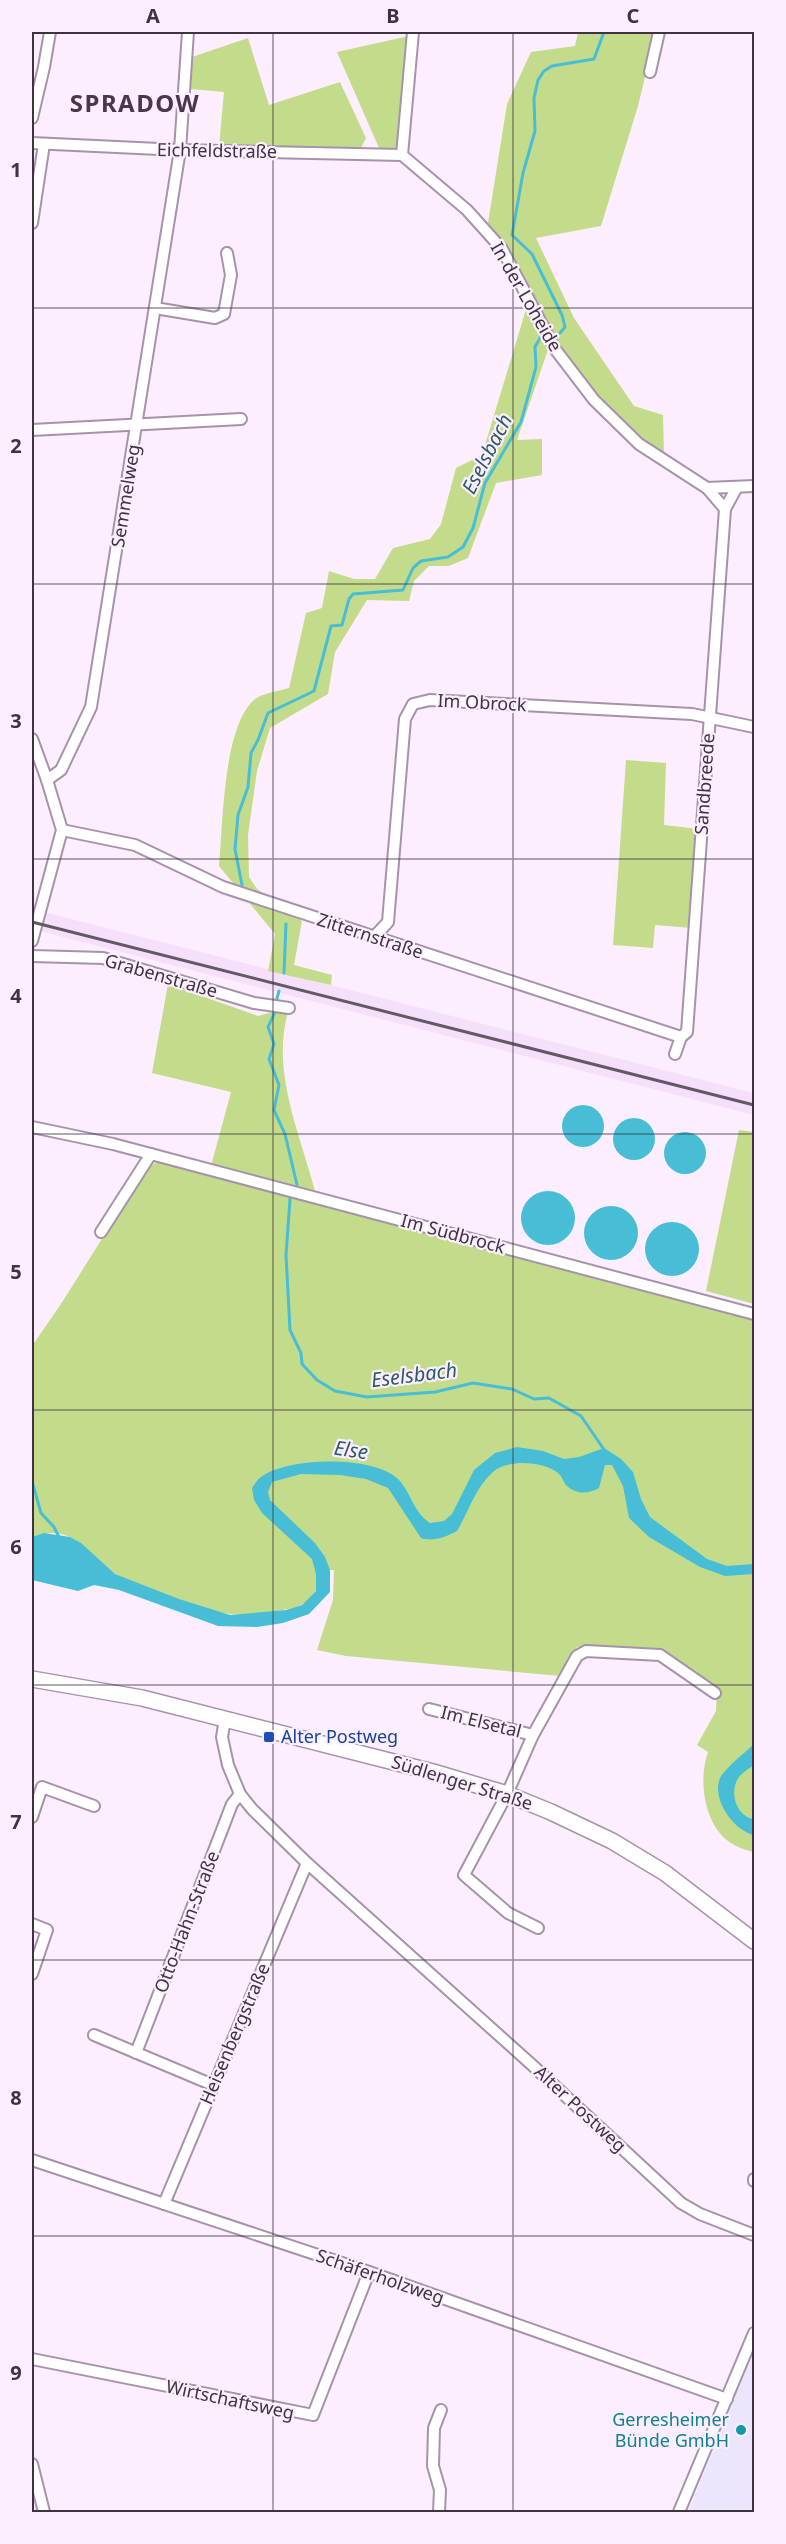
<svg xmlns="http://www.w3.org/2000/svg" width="786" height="2544" font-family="'Noto Sans',sans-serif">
  <rect width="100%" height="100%" fill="#fceeff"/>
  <!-- built -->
  <path fill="#f6dffb" d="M32 909 754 1093V1115L32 929Z"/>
  <!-- industrial -->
  <path fill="#ebe6fc" d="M754 2352V2512H688L734 2400Z"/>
  <!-- green -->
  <g fill="#c3dc8b">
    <path d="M578 32H656L638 106 601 226 536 238 574 318 634 406 663 415 664 455C624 426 577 377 552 335 530 297 516 256 488 223L507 104 531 52 575 46Z"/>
    <path d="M409 36 399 148H379L337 52Z"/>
    <path d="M248 38 269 105 340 82 366 138 361 148 219 146 224 92 191 89 192 57Z"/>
    <path d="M527 306 549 347 517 440 542 439V475L496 483 468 558 449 566H429L414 581 409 601 367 600 335 652 328 694 270 728 257 771 248 835 249 877 257 889 302 921 294 965 332 975 331 985 268 971 275 934 219 866C223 825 223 727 254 700 262 693 279 691 289 688L306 613 322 608 329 571 354 579H375L393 548 430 539 441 524 456 468 482 455Z"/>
    <path d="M626 760 666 763 664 825 699 829 692 928 655 925 653 948 613 945Z"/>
    <path d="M168 984 258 1016 272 1012H288C271 1071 300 1134 315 1191L211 1166 231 1092 152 1073Z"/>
    <path d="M739 1130 754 1132V1304L706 1291Z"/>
    <path d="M160 1161 754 1319V1852C745 1850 736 1847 728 1841 704 1823 698 1780 708 1752L697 1745 716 1711 717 1687 662 1650 577 1647 560 1676 346 1656 317 1650 333 1600 334 1570H330C322 1581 313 1598 301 1605 290 1611 242 1616 229 1614 201 1610 144 1588 117 1575 86 1558 77 1521 32 1537V1346L61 1304 147 1167Z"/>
  </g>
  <!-- water -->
  <g fill="#47bed6">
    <circle cx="583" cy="1126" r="21"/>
    <circle cx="634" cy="1139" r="21"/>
    <circle cx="685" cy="1153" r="21"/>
    <circle cx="548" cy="1218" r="27"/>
    <circle cx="611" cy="1233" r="27"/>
    <circle cx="672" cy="1249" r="27"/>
    <path d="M517 1447 543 1451 564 1459 579 1457 604 1448 621 1459 633 1472 641 1499 650 1517 707 1559 727 1566 754 1564V1574L725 1576 700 1567 649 1537 629 1518 623 1486 612 1465H605L599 1488C588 1494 576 1495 566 1485 563 1481 562 1476 558 1473 543 1461 507 1459 493 1472 475 1488 469 1511 457 1531 445 1537 434 1542 421 1538L388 1488 366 1479 340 1475 301 1474 272 1482 268 1492 270 1500 315 1543 325 1557 330 1570V1592L309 1614 283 1623 257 1627 218 1626 119 1590 94 1585 78 1591 32 1580V1537L44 1533 70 1537 81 1543 115 1574 179 1599 230 1615 286 1610 302 1605 316 1591V1574L312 1559 262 1513 254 1500 252 1488C255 1484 257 1479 261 1477 288 1457 373 1455 398 1479 411 1492 413 1512 430 1523L444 1521 452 1514 474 1470 495 1453Z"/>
    <path d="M754 1744V1765C750 1768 743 1772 739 1777 728 1792 737 1817 754 1819V1835C735 1831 713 1802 719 1781 721 1771 746 1752 754 1744Z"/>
  </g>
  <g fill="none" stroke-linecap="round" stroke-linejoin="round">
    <!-- stream -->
    <g stroke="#47bed6" stroke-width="3">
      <path d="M560 333 565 327 562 315 532 254 512 235 523 173 535 131 534 98 538 80 544 71 552 66 594 59 604 32"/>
      <path d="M242 885 235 849 238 815 248 787 251 753 258 740 268 713 314 691 331 626 342 625 349 599 353 594 403 590 413 568 421 561 448 557 463 547 473 528 485 483 521 422 536 367 535 347 540 338"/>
      <path d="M284 973 286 924"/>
      <path d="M276 1002 279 991"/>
      <path d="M275 1012 268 1027 274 1044 269 1059 279 1085 274 1110 285 1134 297 1185"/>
      <path d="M290 1199 286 1255 290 1330 301 1353 302 1364 317 1380 335 1391 367 1397 435 1392 473 1383 512 1389 534 1399 549 1398 581 1416 605 1451"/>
      <path d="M32 1481 41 1513 54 1527 59 1537"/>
    </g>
    <defs>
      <g id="street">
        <path d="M413 32 402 155 467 210 502 249 555 349 594 400 639 444 707 488 725 509"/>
        <path d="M650 72 659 32"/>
        <path d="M32 118 44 67 50 32"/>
        <path d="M32 143 180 150 402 155"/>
        <path d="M32 223 44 144"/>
        <path d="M155 308 215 318 224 314 231 275 227 253"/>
        <path d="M32 430 241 419"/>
        <path d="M707 488 754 486"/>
        <path d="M32 739 47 780 62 830 32 941"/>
        <path d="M47 780 61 770 91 707 180 150 188 32"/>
        <path d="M62 830 135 845 223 887 681 1037"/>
        <path d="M374 937 388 922 405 719 413 704 430 700 692 714 754 727"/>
        <path d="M32 956 103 958 254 1003 289 1008"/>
        <path d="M675 1054 681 1037 687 1032 725 509 737 487"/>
        <path d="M32 1127 113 1144 754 1314"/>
        <path d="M101 1232 151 1154"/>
        <path d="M429 1709 533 1735"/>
        <path d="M225 1719 222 1737 228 1765 240 1794 252 1809 307 1863 531 2064 681 2203 700 2214 754 2235"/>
        <path d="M32 1817 42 1787 94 1806"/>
        <path d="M32 1924 47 1930 32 1974"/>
        <path d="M538 1928 508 1913 464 1875 507 1794 533 1735 577 1656 586 1651 660 1655 715 1693"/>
        <path d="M94 2035 213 2085"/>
        <path d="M136 2053 232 1804 240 1794"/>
        <path d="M32 2160 369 2272 727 2399"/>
        <path d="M754 2179V2181"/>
        <path d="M164 2204 307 1863"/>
        <path d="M32 2359 313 2415 369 2272"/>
        <path d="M32 2464 44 2512"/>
        <path d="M439 2512 440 2490 433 2466 434 2428 441 2410"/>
        <path d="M679 2512 754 2333"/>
      </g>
      <path id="secondary" d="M32 1679 142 1698 433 1772 507 1794 551 1812 612 1841 665 1873 754 1941"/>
    </defs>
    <!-- street casing -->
    <use href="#street" stroke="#a792ab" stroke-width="14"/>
    <!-- secondary casing -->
    <use href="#secondary" stroke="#a792ab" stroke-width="18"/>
    <!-- street -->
    <use href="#street" stroke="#fff" stroke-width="10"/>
    <!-- secondary -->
    <use href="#secondary" stroke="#fff" stroke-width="15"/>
    <!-- rail -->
    <path stroke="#635965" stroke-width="3" d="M32 922 754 1105"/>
  </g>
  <!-- grid -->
  <path fill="none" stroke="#3d343f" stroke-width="1.5" stroke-opacity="0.55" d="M273 32V2512M513 32V2512M32 308H754M32 584H754M32 859H754M32 1134H754M32 1410H754M32 1685H754M32 1960H754M32 2236H754"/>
  <!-- markers -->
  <rect fill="#1a4fb4" stroke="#fceeff" stroke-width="2" x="263" y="1731" width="12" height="12" rx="3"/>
  <circle fill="#0f9aa8" stroke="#fceeff" stroke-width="2" cx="741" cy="2430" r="6"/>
  <g text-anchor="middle" stroke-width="4.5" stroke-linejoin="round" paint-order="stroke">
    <!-- street labels -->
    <g font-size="18" fill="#3d343f" stroke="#fceeff">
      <text transform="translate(217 151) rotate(1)" y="6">Eichfeldstraße</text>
      <text transform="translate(526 297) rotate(60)" y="6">In der Loheide</text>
      <text transform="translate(126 496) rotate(-81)" y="6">Semmelweg</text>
      <text transform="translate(482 703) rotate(3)" y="6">Im Obrock</text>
      <text transform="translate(705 784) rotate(-86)" y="6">Sandbreede</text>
      <text transform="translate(370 936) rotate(18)" y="6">Zitternstraße</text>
      <text transform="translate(161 976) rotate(16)" y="6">Grabenstraße</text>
      <text transform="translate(453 1234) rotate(15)" y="6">Im Südbrock</text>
      <text transform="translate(481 1722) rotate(14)" y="6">Im Elsetal</text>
      <text transform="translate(462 1783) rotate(17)" y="6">Südlenger Straße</text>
      <text transform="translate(187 1922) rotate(-69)" y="6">Otto-Hahn-Straße</text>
      <text transform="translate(235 2034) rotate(-67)" y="6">Heisenbergstraße</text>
      <text transform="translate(580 2109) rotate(43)" y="6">Alter Postweg</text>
      <text transform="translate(380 2277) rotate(19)" y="6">Schäferholzweg</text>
      <text transform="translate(230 2400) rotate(12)" y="6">Wirtschaftsweg</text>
    </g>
    <!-- transit labels -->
    <g font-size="18" fill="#164399" stroke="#fceeff" text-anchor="start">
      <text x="281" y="1743">Alter Postweg</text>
    </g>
    <!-- culture labels -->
    <g font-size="18" fill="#0d838f" stroke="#fceeff" text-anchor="end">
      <text x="729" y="2426">Gerresheimer<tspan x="729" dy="21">Bünde GmbH</tspan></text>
    </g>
    <!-- water labels -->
    <g font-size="20" font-style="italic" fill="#2a5b66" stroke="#fceeff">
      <text transform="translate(487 454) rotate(-63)" y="7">Eselsbach</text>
      <text transform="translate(414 1375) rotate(-7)" y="7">Eselsbach</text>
      <text transform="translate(351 1450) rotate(8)" y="7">Else</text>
    </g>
    <!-- district labels -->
    <g font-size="24" font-weight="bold" letter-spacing="1.5" fill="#49374d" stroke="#fceeff">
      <text x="135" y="112">SPRADOW</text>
    </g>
  </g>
  <!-- border -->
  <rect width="786" height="2544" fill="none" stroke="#fceeff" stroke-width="66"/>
  <rect x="33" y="33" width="720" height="2478" fill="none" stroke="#3d343f" stroke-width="2"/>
  <g font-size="20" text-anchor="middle" font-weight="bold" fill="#3d343f">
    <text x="153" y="23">A</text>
    <text x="393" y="23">B</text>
    <text x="633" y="23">C</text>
    <text x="16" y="177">1</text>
    <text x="16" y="453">2</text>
    <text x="16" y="728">3</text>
    <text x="16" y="1003">4</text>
    <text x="16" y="1279">5</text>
    <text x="16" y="1554">6</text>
    <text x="16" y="1829">7</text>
    <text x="16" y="2105">8</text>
    <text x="16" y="2380">9</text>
  </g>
</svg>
